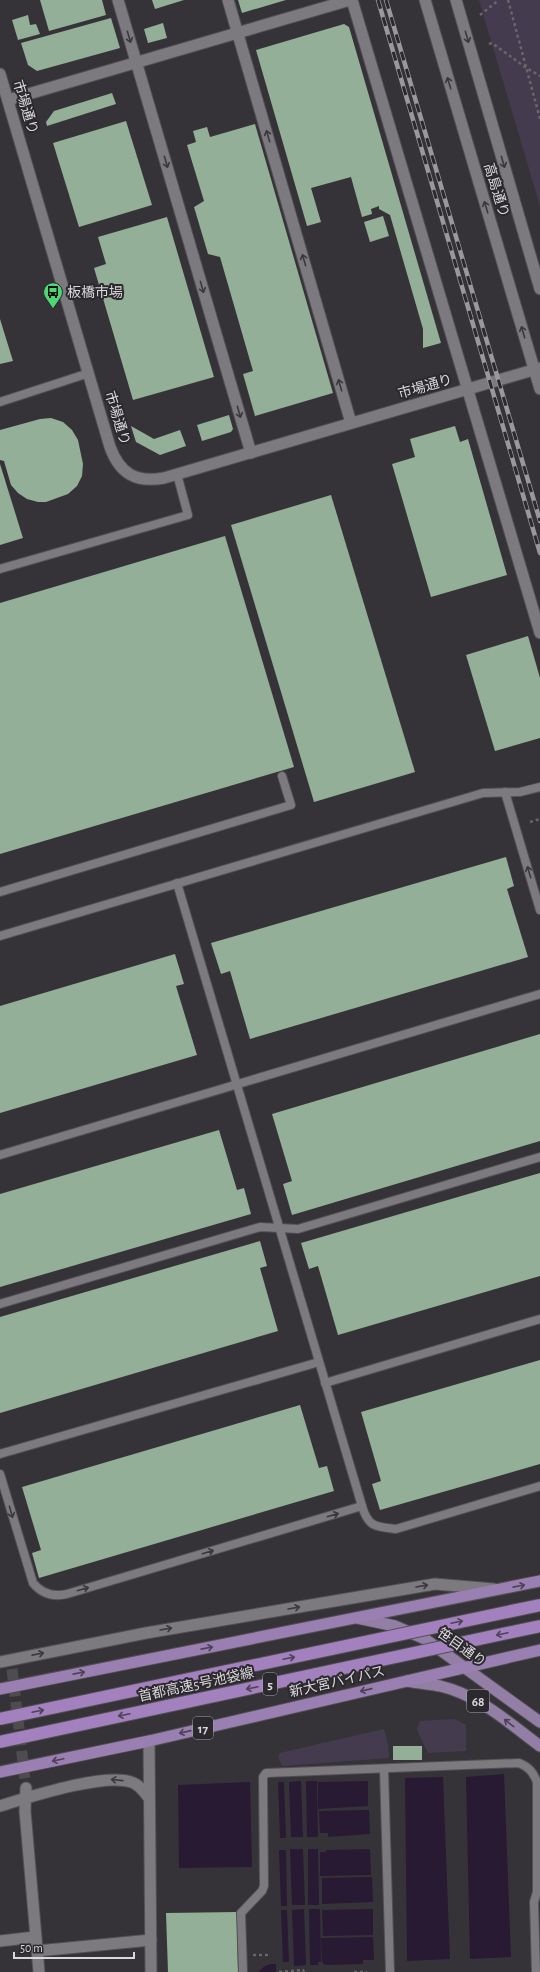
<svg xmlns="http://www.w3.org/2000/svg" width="540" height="1972" font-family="'Alegreya Sans','Noto Sans JP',sans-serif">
  <rect width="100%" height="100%" fill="#363338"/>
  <!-- green -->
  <g fill="#453b4e">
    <path d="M479 0H540V206Z"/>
    <path d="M454 1719 466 1725V1751L428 1753 417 1730 420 1721Z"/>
    <path d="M384 1729 388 1744 389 1758 282 1766 278 1757 280 1753Z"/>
  </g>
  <!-- water -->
  <g fill="#271a32">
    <path d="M504 1774 511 1957 470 1959 466 1777Z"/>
    <path d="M443 1777 450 1959 407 1961 405 1778Z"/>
    <path d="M301 1781 303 1837H291L289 1782Z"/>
    <path d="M306 1781H317L318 1837H307Z"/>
    <path d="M368 1781V1806L318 1809V1782Z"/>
    <path d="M250 1782 252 1867 179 1868 178 1785Z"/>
    <path d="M278 1782H284L286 1838H280Z"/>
    <path d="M369 1810 370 1834 328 1837V1833H320L319 1811Z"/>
    <path d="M290 1849H303L305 1905H292Z"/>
    <path d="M308 1849H318L319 1905H308Z"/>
    <path d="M370 1849 371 1875 320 1876V1852H326V1850Z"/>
    <path d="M279 1850H286L287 1906H281Z"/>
    <path d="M372 1877 373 1902 322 1904V1878Z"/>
    <path d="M304 1909 306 1965 294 1966 292 1910Z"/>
    <path d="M309 1909H320L321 1962H318V1965H310Z"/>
    <path d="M373 1909V1935L323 1936 322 1910Z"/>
    <path d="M281 1910H287L289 1962H283Z"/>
    <path d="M373 1937 374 1960H363V1964L325 1965 322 1962 321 1938Z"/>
    <path d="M271 1964H276V1972H258L265 1966Z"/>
  </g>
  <!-- building -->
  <g fill="#93af97">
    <path d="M40 0H102L106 15 49 31Z"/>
    <path d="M152 0H184L155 9Z"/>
    <path d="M238 0H286L242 13Z"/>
    <path d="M28 15 30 25 36 24 40 34 18 40 12 20Z"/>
    <path d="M111 18 120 48 37 71 28 65 21 43Z"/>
    <path d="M163 23 167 38 148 43 144 29Z"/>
    <path d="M344 24 349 27 441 343 423 348V329L390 215 379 209V206L371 209 372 214 362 217 351 177 311 188 321 222 307 226 256 50Z"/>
    <path d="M112 93 116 104 47 126 46 122 54 111Z"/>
    <path d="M126 121 152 205 79 227 53 143Z"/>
    <path d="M255 124 333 393 255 416 243 374 253 371 220 257 208 254 194 207 204 201 187 145 196 142 193 131 207 127 210 137Z"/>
    <path d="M383 216 389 236 370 242 364 222Z"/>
    <path d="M167 217 214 377 133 400 94 268 106 264 98 237Z"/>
    <path d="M0 319 13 361 0 364Z"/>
    <path d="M229 415 233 429 231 432 202 441 197 425Z"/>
    <path d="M51 418 63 422 72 430 78 440 83 464 82 476 77 486 68 494 46 502H38L27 499 18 493 11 485 4 461 0 460V430L40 419Z"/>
    <path d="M131 426 154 439 180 430 186 446 160 455 136 442Z"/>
    <path d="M455 426 460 442 468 439 507 575 431 597 392 464 415 457 410 439Z"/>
    <path d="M0 464 23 538 0 545Z"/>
    <path d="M331 495 415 772 314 802 231 525Z"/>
    <path d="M225 536 294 767 0 854V603Z"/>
    <path d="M528 636 540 678V738L495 751 466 655Z"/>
    <path d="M506 857 514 886 507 889 528 957 250 1039 230 971 221 974 211 943Z"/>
    <path d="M175 954 184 984 176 986 197 1055 0 1113V1006Z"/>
    <path d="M540 1034V1141L292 1215 283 1184 292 1181 272 1114Z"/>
    <path d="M219 1130 237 1190 244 1188 251 1214 0 1287V1194Z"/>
    <path d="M540 1173V1276L338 1335 318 1266 309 1269 301 1243Z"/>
    <path d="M260 1241 267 1266 260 1268 278 1331 0 1413V1317Z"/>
    <path d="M540 1360V1464L380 1510 372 1484 381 1481 361 1412Z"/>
    <path d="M300 1405 319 1468 327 1466 334 1491 39 1578 32 1553 41 1550 22 1487Z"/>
    <rect x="393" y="1746" width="29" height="14"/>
    <path d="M237 1912 238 1972H168L166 1913Z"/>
  </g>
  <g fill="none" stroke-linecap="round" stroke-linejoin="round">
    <!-- minor-tunnel -->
    <path stroke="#4f4c50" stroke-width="11" stroke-dasharray="11 5.5" stroke-linecap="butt" d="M12 1669 26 1788"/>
    <defs>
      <g id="service">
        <path d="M0 402 89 373"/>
        <path d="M0 569 188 515 177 474"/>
        <path d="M505 792 540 910"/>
        <path d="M177 883 362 1506"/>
        <path d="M0 892 291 805 282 776"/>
        <path d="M0 936 483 793 520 792 540 787"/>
        <path d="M0 1155 540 994"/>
        <path d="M0 1304 260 1227 298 1229 540 1157"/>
        <path d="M325 1383 540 1319"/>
        <path d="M0 1454 319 1362"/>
        <path d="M0 1474 33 1583C42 1594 54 1597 67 1594L362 1506C368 1527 376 1527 396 1529L540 1486"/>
        <path d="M384 1769 390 1972"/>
        <path d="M243 1972 241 1913 262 1891 264 1886 263 1777 266 1773 519 1763C529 1767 533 1772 537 1782V1892L534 1902 536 1972"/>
      </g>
      <g id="minor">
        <path d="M118 0 251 453"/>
        <path d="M228 0 351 423"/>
        <path d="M352 0 540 633"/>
        <path d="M8 100 350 0"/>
        <path d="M0 1662 146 1633 435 1584 494 1589"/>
        <path d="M26 1788 25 1811 39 1972"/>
        <path d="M0 1806C30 1797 103 1773 131 1782 139 1784 144 1792 149 1798"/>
        <path d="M0 1941 35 1937"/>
        <path d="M37 1951 151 1940"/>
      </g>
      <g id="tertiary">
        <path d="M0 74 110 447C120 474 136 483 164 478L540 368"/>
        <path d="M149 1741 151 1972"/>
      </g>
      <g id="secondary">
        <path d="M425 0 540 389"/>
        <path d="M456 0 540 289"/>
      </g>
      <g id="primary">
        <path d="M357 1618 395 1626 425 1639 540 1722"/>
        <path d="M407 1681C418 1683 429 1684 440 1686 479 1695 509 1723 540 1746"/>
      </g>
      <g id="trunk">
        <path d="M0 1689 540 1581"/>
        <path d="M0 1772 149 1741 540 1650"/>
      </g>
    </defs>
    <!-- service casing -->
    <use href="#service" stroke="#525054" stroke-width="10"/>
    <!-- minor casing -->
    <use href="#minor" stroke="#525054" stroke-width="13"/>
    <!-- tertiary casing -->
    <use href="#tertiary" stroke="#525054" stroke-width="13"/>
    <!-- secondary casing -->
    <use href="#secondary" stroke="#525054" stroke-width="13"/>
    <!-- primary casing -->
    <use href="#primary" stroke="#525054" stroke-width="13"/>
    <!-- trunk casing -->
    <use href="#trunk" stroke="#525054" stroke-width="13"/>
    <!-- path -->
    <g stroke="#69666a" stroke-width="2.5" stroke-dasharray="3 3" stroke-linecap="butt">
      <path d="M508 0 540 119"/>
      <path d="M480 15 499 0"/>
      <path d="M489 44 492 43 525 67 540 76"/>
      <path d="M530 822 540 819"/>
      <path d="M253 1955H269"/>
      <path d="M279 1972 303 1970 304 1972"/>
      <path d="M354 1972H367"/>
    </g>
    <!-- service -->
    <use href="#service" stroke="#7d7a7f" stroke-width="8"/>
    <!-- minor -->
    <use href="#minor" stroke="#7d7a7f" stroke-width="11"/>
    <!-- tertiary -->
    <use href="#tertiary" stroke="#7d7a7f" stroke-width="11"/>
    <!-- secondary -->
    <use href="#secondary" stroke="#7d7a7f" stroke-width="11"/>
    <!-- primary -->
    <use href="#primary" stroke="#937ea5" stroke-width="11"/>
    <!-- trunk -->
    <use href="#trunk" stroke="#9a80b2" stroke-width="11"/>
    <defs>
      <g id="rail">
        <path d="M378 0 540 553"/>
        <path d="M386 0 540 521"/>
      </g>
    </defs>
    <!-- rail casing -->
    <use href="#rail" stroke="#9b989c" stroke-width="4.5"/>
    <!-- rail -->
    <use href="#rail" stroke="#2b292e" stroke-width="3" stroke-dasharray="9" stroke-linecap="butt"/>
    <defs>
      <g id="motorway-bridge">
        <path d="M0 1719 540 1605"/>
        <path d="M0 1742 540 1626"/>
      </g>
    </defs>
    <!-- motorway-bridge casing -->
    <use href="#motorway-bridge" stroke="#525054" stroke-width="14" stroke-linecap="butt"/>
    <!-- motorway-bridge -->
    <use href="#motorway-bridge" stroke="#a281be" stroke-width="12"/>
  </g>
  <!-- one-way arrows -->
  <defs><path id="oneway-shaft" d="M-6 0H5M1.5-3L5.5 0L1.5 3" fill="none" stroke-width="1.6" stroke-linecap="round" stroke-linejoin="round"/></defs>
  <g stroke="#3b393e">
    <use href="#oneway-shaft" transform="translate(129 37) rotate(74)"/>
    <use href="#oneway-shaft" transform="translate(467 37) rotate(74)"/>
    <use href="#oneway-shaft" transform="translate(449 83) rotate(-107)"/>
    <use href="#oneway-shaft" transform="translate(268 136) rotate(-106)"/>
    <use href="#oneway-shaft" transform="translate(166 162) rotate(74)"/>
    <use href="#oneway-shaft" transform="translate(503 162) rotate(74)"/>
    <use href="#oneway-shaft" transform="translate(486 207) rotate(-107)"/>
    <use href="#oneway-shaft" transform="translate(304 260) rotate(-106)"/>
    <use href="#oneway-shaft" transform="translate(202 287) rotate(74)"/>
    <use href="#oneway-shaft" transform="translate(523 332) rotate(-106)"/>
    <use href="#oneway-shaft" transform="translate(340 385) rotate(-106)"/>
    <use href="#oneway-shaft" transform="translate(239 412) rotate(74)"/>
    <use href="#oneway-shaft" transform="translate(529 872) rotate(-107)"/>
    <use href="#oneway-shaft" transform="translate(11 1512) rotate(74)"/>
    <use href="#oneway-shaft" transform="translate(333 1515) rotate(-16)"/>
    <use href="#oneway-shaft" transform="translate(208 1552) rotate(-16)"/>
    <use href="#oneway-shaft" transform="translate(422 1586) rotate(-10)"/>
    <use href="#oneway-shaft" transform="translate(83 1589) rotate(-16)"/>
    <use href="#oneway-shaft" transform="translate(294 1608) rotate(-10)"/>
    <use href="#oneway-shaft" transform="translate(166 1629) rotate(-10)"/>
    <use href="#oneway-shaft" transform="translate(38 1654) rotate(-11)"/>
    <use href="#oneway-shaft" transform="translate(117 1780) rotate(-174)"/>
  </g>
  <g stroke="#4c4356">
    <use href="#oneway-shaft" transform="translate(519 1586) rotate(-11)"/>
    <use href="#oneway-shaft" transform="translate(207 1648) rotate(-11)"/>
    <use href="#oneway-shaft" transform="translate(79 1673) rotate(-11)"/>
    <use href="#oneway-shaft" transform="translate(366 1690) rotate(167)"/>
    <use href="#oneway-shaft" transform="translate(185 1732) rotate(167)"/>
    <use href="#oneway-shaft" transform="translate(58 1760) rotate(168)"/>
  </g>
  <g stroke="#4f4359">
    <use href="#oneway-shaft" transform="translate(457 1622) rotate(-12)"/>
    <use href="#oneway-shaft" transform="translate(502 1634) rotate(168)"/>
    <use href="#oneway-shaft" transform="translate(289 1658) rotate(-12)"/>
    <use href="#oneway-shaft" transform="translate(252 1688) rotate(168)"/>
    <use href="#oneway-shaft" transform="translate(38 1711) rotate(-12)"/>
    <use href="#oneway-shaft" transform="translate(124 1715) rotate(168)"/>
  </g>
  <use stroke="#4a4252" href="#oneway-shaft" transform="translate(509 1723) rotate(-142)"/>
  <!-- icons -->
  <defs>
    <symbol id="bus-pin" viewBox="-11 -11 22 30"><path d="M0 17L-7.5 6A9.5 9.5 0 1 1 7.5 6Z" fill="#4fd675" stroke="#2b292e"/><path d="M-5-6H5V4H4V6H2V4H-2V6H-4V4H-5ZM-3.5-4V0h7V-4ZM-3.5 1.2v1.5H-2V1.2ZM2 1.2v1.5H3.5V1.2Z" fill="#111"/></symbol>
  </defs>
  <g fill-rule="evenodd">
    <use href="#bus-pin" x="42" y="281" width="22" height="30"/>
  </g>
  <g text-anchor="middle" stroke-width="4" stroke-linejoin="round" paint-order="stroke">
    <!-- shield labels -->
    <g fill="#2b292e" stroke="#a6a4a7" stroke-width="1">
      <rect x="263" y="1673" width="14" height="22" rx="3"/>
      <rect x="467" y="1690" width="22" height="22" rx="3"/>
      <rect x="193" y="1717" width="20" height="22" rx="3"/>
    </g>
    <g font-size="13" font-weight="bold" fill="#dad8db">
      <text x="270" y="1689">5</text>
      <text x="478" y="1706">68</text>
      <text x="203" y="1733">17</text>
    </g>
    <!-- street labels -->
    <g font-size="14" fill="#dad8db" stroke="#2b292e">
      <text transform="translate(26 107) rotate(73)" y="5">市場通り</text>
      <text transform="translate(497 190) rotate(73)" y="5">高島通り</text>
      <text transform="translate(425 386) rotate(-16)" y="5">市場通り</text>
      <text transform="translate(118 418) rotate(73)" y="5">市場通り</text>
      <text transform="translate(462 1647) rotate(35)" y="5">笹目通り</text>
      <text transform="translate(337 1681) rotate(-13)" y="5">新大宮バイパス</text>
      <text transform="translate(196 1684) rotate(-12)" y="5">首都高速5号池袋線</text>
    </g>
    <!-- poi labels -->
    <g font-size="14" fill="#dad8db" stroke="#2b292e" text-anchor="start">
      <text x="67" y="297">板橋市場</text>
    </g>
  </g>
  <!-- scale -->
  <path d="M14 1952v6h120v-6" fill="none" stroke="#dad8db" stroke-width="2"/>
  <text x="20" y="1952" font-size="12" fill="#dad8db" stroke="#2b292e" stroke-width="3" paint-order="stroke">50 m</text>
</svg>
